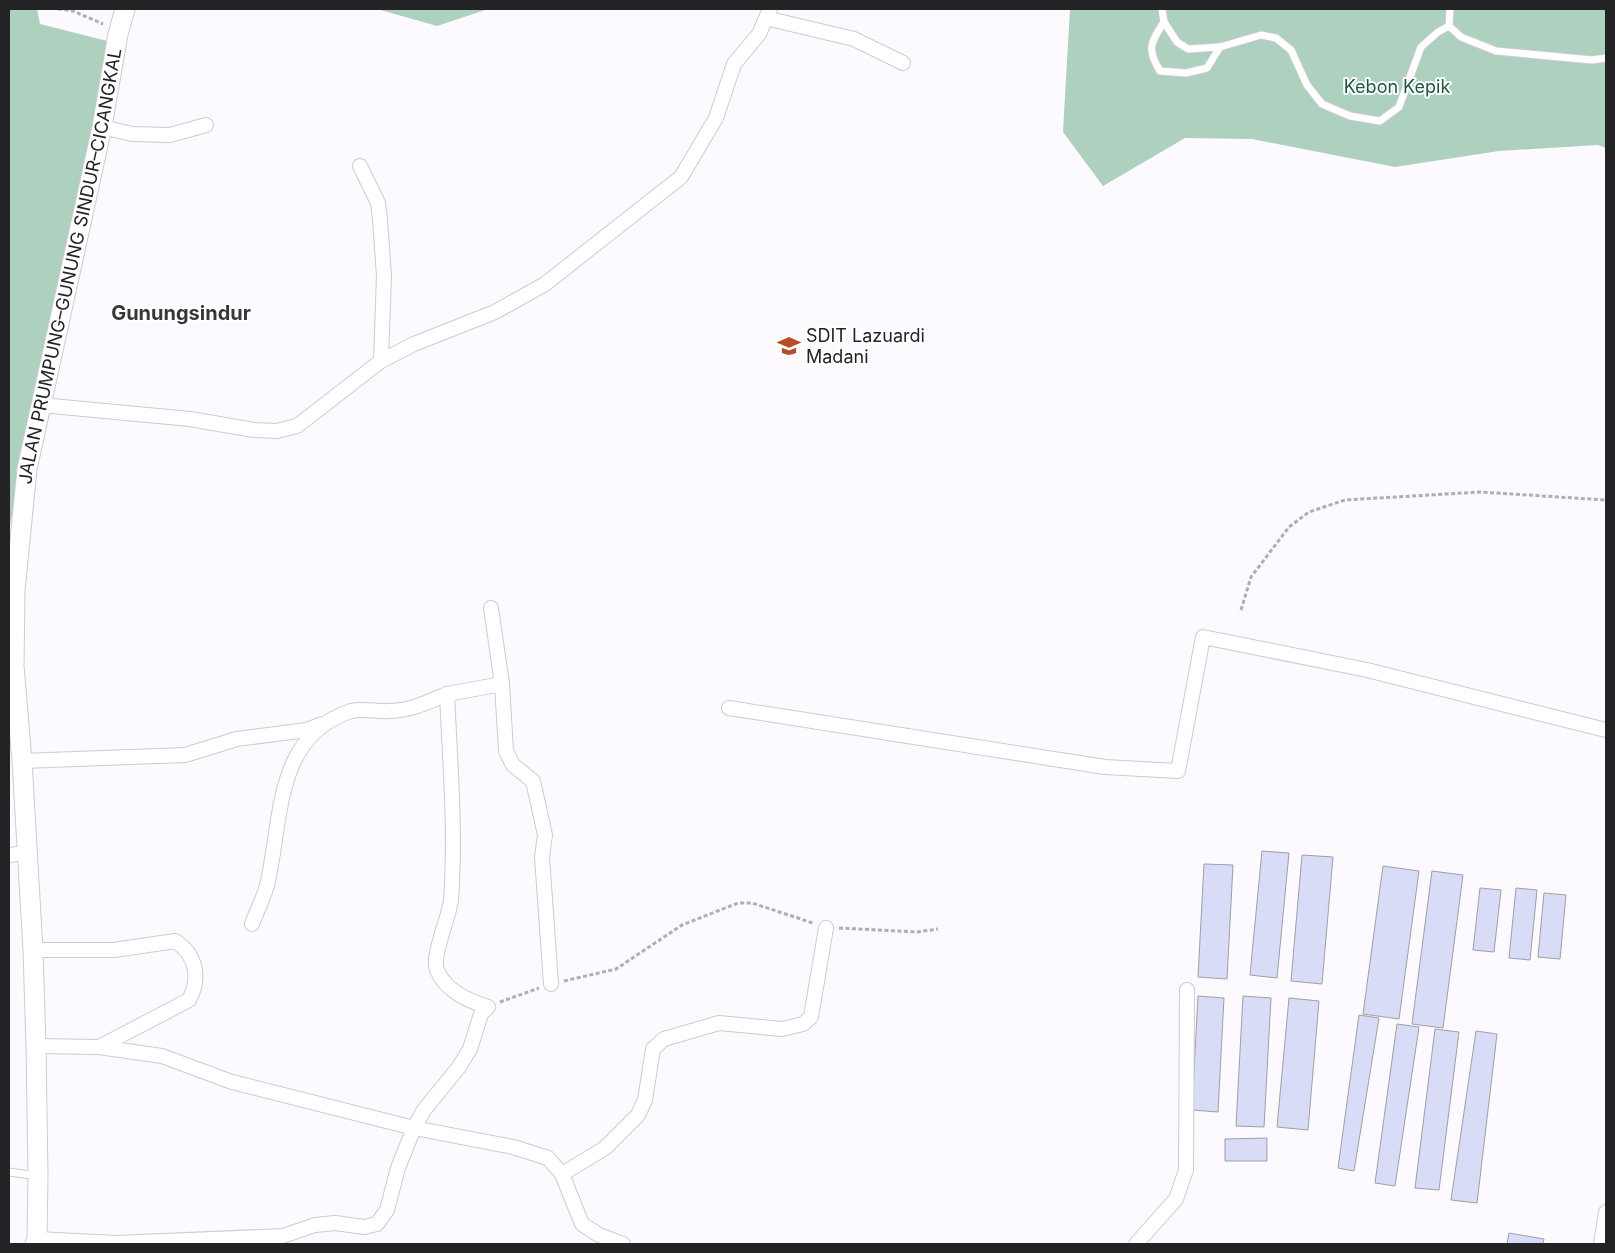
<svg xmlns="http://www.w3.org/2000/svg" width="1615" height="1253" font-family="Inter,sans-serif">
  <rect width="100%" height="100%" fill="#fcf9ff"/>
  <!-- green -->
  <g fill="#add0bf">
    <path d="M9 9H37L40 24 119 44 9 529Z"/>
    <path d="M377 9H488L437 26Z"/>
    <path d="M1070 9H1606V148L1598 145 1499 151 1395 167 1252 139 1185 138 1103 186 1063 132Z"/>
  </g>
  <!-- building -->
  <g fill="#d9dcf7" stroke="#9f9fa5">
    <path d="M1262 851 1289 853 1277 978 1250 975Z"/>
    <path d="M1302 855 1333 857 1322 984 1291 981Z"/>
    <path d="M1204 864 1233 865 1227 979 1198 977Z"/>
    <path d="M1383 866 1419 871 1399 1019 1363 1014Z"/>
    <path d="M1432 871 1463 875 1443 1028 1412 1024Z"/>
    <path d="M1480 888 1501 890 1494 952 1473 950Z"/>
    <path d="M1516 888 1537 890 1530 960 1509 958Z"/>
    <path d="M1544 893 1566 895 1560 959 1538 957Z"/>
    <path d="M1198 996 1224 998 1218 1112 1192 1110Z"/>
    <path d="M1243 996 1271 998 1264 1127 1236 1126Z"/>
    <path d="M1289 998 1319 1001 1308 1130 1277 1127Z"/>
    <path d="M1359 1015 1379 1018 1354 1171 1338 1168Z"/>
    <path d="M1397 1024 1419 1027 1395 1186 1375 1183Z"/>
    <path d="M1435 1029 1459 1032 1439 1190 1415 1188Z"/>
    <path d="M1476 1031 1497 1034 1477 1203 1451 1200Z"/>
    <path d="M1267 1138V1161H1225V1139Z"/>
    <path d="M1509 1233 1544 1239 1543 1244H1507Z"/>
  </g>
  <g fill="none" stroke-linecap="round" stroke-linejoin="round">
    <defs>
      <g id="lane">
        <path d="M1162 9 1164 22 1177 42 1188 49 1220 47 1261 35 1276 38 1291 50 1307 85 1322 104 1350 116 1380 121 1399 107 1421 47 1438 32 1449 26"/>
        <path d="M1450 9 1449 26 1461 37 1496 51 1592 60 1606 58"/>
        <path d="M1164 22C1151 42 1146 49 1160 71L1186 73 1207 68 1220 47"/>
        <path d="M9 1172 38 1176"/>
      </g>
      <g id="street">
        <path d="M767 16 774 20 854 39 903 63"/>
        <path d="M102 127 132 134 170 135 206 125"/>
        <path d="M360 166 378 203 380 219 384 276 381 361"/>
        <path d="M41 405 190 419 254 430 277 431 297 426 381 361 414 344 495 312 545 284 681 177 716 118 734 64 759 34 770 9"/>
        <path d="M502 684 506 751 513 765 533 781 545 835 542 857 551 984"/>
        <path d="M729 708 1105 767 1178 771 1203 637 1367 670 1606 730"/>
        <path d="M22 761 185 755 237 739 307 730 322 724"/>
        <path d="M9 855 27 853"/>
        <path d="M252 924C257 910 265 896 268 881 282 818 275 736 351 711 362 708 378 712 389 711 410 711 428 702 447 694"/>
        <path d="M33 950H114L175 941C196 954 201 978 189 1000L99 1047"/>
        <path d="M36 1046 99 1047 162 1056 232 1082 414 1128 424 1110 459 1067 470 1049 481 1014 488 1007C469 1001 445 991 437 970 431 956 449 919 451 900 456 832 450 762 447 694L502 684 491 608"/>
        <path d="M562 1174 605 1148 638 1115 645 1100 653 1049 664 1039 719 1023 782 1029 803 1024 811 1017 826 928"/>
        <path d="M37 1239 116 1243 283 1236 315 1225 335 1223 364 1227 377 1224 387 1210 398 1168 414 1128 513 1147 548 1158 562 1174 582 1224 599 1235 623 1244"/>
        <path d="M1136 1244 1176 1199 1186 1170 1187 990"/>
        <path d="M1601 1244 1606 1212"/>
      </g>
      <g id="secondary">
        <path id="s1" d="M35 1244 37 1239 38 1176 36 1046 33 950 22 761 14 666 15 591 27 469 102 127 118 34 125 9"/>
      </g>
    </defs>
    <!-- lane casing -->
    <use href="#lane" stroke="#cecbd1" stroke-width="9"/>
    <!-- street casing -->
    <use href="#street" stroke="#cecbd1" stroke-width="16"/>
    <!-- secondary casing -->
    <use href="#secondary" stroke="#cecbd1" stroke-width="21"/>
    <!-- path -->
    <g stroke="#b0aeb3" stroke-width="3" stroke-dasharray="4 2.5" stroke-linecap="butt">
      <path d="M58 9 73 11 103 24"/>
      <path d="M1241 610 1251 577 1289 527 1309 512 1345 500 1480 492 1606 500"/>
      <path d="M839 928 917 932 938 929"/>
      <path d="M564 981 616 969 682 925 738 903H752L813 923"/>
      <path d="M500 1002 539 988"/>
    </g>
    <!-- lane -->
    <use href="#lane" stroke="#fff" stroke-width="7"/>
    <!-- street -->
    <use href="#street" stroke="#fff" stroke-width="14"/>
    <!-- secondary -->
    <use href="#secondary" stroke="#fff" stroke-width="19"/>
  </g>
  <!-- icons -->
  <defs>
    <symbol id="school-bare" viewBox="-9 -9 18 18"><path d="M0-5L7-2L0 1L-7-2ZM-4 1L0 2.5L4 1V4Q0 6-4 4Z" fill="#b54e28" stroke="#fff" stroke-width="2.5" paint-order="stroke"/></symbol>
  </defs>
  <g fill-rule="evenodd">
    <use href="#school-bare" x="773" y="330" width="32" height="32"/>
  </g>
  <g text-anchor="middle" stroke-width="4" stroke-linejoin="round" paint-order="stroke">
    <!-- park labels -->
    <g font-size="18" fill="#1b5840" stroke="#fff">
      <text x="1397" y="93">Kebon Kepik</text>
    </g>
    <!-- street labels -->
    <g font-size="18" fill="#232325" stroke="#fff">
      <text dy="6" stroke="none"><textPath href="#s1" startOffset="984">JALAN PRUMPUNG–GUNUNG SINDUR–CICANGKAL</textPath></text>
    </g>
    <!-- poi labels -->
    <g font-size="18" fill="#232325" stroke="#fff" text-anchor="start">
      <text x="806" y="342">SDIT Lazuardi<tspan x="806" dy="21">Madani</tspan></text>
    </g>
    <!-- quarter labels -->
    <g font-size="20" font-weight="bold" fill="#38363a" stroke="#fff">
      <text x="181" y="320">Gunungsindur</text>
    </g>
  </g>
  <!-- border -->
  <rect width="1615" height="1253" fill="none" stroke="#232325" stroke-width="20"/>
</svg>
